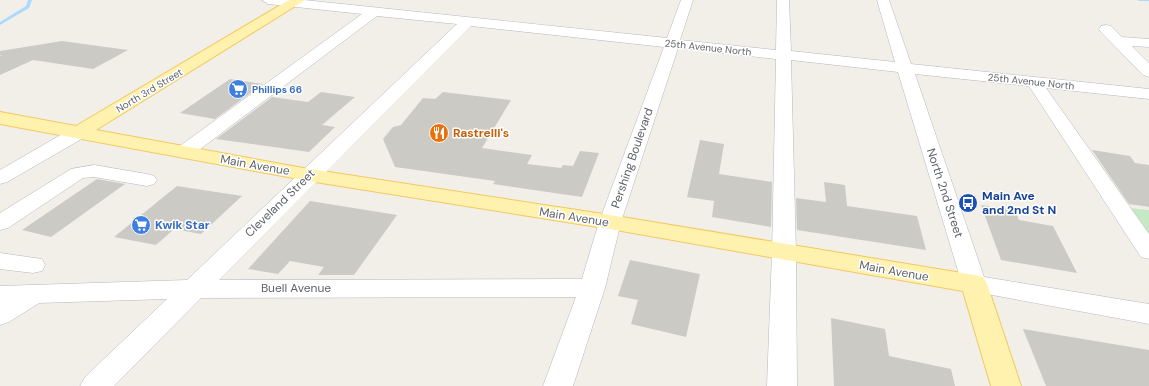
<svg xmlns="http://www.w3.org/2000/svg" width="1149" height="386" font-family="'DM Sans',sans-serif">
  <rect width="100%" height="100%" fill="#f1efe8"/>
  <!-- green -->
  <path fill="#c5e8c5" d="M1128 208 1149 210V238Z"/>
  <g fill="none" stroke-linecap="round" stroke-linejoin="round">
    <!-- stream -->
    <g fill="#aadaff" fill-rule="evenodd">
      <path d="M28 0H32L29 8 0 25V22L26 6Z"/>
      <path d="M1137 0H1149V1H1139Z"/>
    </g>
  </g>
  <!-- building -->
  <g fill="#cccac5">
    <path d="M62 41 128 50 93 69 33 60 0 75V56L2 55H0V51Z"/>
    <path d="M230 79 263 84 215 119 180 113Z"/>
    <path d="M321 92 355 97 322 125 335 127 309 152 216 139 272 97 308 102Z"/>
    <path d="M443 92 511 100 482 148 532 155 527 164 561 168 563 165 573 166 580 151 599 153 582 197 493 184 495 181 395 167 383 139 393 127 401 125 423 98 435 99Z"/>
    <path d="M700 140 724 144 719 174 772 182 771 227 712 217 714 201 687 197Z"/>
    <path d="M1092 150 1130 156 1135 163 1149 165V207L1129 204Z"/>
    <path d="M97 179 125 184 51 237 22 230Z"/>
    <path d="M824 182 845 185 847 206 917 216 926 250 797 230 796 198 826 202Z"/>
    <path d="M177 186 242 196 201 234 174 229 156 245 114 237Z"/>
    <path d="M310 201 397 215 354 275H318L324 267 290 261 278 274 248 269Z"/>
    <path d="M981 205 1015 210 1019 220 1053 226 1077 273 1001 260Z"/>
    <path d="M630 260 700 274 686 337 631 324 638 300 618 296Z"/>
    <path d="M831 318 885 329 889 356 951 369 955 386H834Z"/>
    <path d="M1023 329 1149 350V386H1046Z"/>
  </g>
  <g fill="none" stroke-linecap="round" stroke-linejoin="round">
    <defs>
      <g id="minor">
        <path d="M262 0H304L667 38 681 0H693L680 40 776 50 777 0H789L791 51 895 62 877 0H889L911 64 1149 89V99L1046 88 1149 234V259L1141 257 1029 86 915 74 984 277 1149 304V324L965 290 962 284 898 72 791 60 796 253 797 386H767L772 253 776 59 678 48 621 222 605 288 573 386H543L576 297 201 298 114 386H80L85 377 167 299 39 303 9 322 0 325V286L187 280 457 24 377 16 191 156 184 158 177 156 174 152 177 148 362 14 268 4ZM471 26 664 47 599 222 582 279 219 280Z"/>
        <path d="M1106 25 1111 26 1122 37 1149 39V47L1132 46 1149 63V77L1143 75 1101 32 1099 29 1101 26Z"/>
        <path d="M78 127 85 129 87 133 85 137 7 182 0 184V170L71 129Z"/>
        <path d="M94 165 147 174 154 176 157 180 154 184 147 186 94 177 83 178 8 228 0 230V213L71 169Z"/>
        <path d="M0 253 42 259 45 265 42 271 33 273 0 269Z"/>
      </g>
      <path id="major" d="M289 0H305L96 130 309 169 610 215 974 275 983 277 987 284 1021 386H991L963 291 610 229 309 181 0 124V112L76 126Z"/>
    </defs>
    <!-- minor casing -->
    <use href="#minor" stroke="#b5b8bc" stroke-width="1"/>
    <!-- major casing -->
    <use href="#major" stroke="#f2c960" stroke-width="2"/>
    <!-- minor -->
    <use href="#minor" fill="#fff" fill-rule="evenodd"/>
    <!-- major -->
    <use href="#major" fill="#fff2af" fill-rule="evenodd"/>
  </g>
  <!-- icons -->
  <defs>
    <symbol id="supermarket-disc" viewBox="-11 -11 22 22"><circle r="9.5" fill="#3f7fe0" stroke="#fff"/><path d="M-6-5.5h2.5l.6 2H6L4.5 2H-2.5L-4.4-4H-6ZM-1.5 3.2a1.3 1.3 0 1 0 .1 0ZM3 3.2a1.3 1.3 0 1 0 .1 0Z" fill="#fff"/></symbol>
    <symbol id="restaurant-disc" viewBox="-11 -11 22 22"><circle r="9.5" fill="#e8710a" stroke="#fff"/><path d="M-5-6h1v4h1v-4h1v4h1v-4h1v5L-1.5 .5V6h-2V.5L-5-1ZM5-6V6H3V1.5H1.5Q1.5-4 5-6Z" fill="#fff"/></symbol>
    <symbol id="bus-disc" viewBox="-11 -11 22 22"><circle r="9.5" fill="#1a4fb4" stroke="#fff"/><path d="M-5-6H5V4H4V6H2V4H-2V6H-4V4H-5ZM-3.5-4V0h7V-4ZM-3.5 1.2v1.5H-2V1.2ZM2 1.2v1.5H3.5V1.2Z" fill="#fff"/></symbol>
  </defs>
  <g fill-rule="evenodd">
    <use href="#supermarket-disc" x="227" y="78" width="22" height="22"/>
    <use href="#restaurant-disc" x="428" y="122" width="22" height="22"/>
    <use href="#bus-disc" x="957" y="192" width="22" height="22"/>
    <use href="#supermarket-disc" x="130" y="214" width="22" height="22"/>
  </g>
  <g text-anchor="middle" stroke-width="3" stroke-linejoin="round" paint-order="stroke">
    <!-- far-street labels -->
    <g font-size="10" fill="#5f6368" stroke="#fff">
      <text transform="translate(708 47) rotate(6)" y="4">25th Avenue North</text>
      <text transform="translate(1031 81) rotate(6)" y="4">25th Avenue North</text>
      <text transform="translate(149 90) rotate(-31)" y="4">North 3rd Street</text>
    </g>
    <!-- far-shop labels -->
    <g font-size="10" font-weight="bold" fill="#366cbe" stroke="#fff" text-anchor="start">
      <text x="252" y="93">Phillips 66</text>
    </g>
    <!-- food labels -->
    <g font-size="12" font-weight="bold" fill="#c56008" stroke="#fff" text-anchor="start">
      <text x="453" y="137">Rastrelli's</text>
    </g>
    <!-- street labels -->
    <g font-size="12" fill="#5f6368" stroke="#fff">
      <text transform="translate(632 158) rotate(-71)" y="4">Pershing Boulevard</text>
      <text transform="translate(255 165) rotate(10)" y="4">Main Avenue</text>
      <text transform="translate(945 193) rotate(72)" y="4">North 2nd Street</text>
      <text transform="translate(280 203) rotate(-44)" y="4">Cleveland Street</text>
      <text transform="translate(574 217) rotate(9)" y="4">Main Avenue</text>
      <text transform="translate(894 271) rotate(10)" y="4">Main Avenue</text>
      <text x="296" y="292">Buell Avenue</text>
    </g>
    <!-- transit labels -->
    <g font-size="12" font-weight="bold" fill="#164399" stroke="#fff" text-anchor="start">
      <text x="982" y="200">Main Ave<tspan x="982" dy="14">and 2nd St N</tspan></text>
    </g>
    <!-- shop labels -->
    <g font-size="12" font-weight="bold" fill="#366cbe" stroke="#fff" text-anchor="start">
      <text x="155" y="229">Kwik Star</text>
    </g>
  </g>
</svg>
